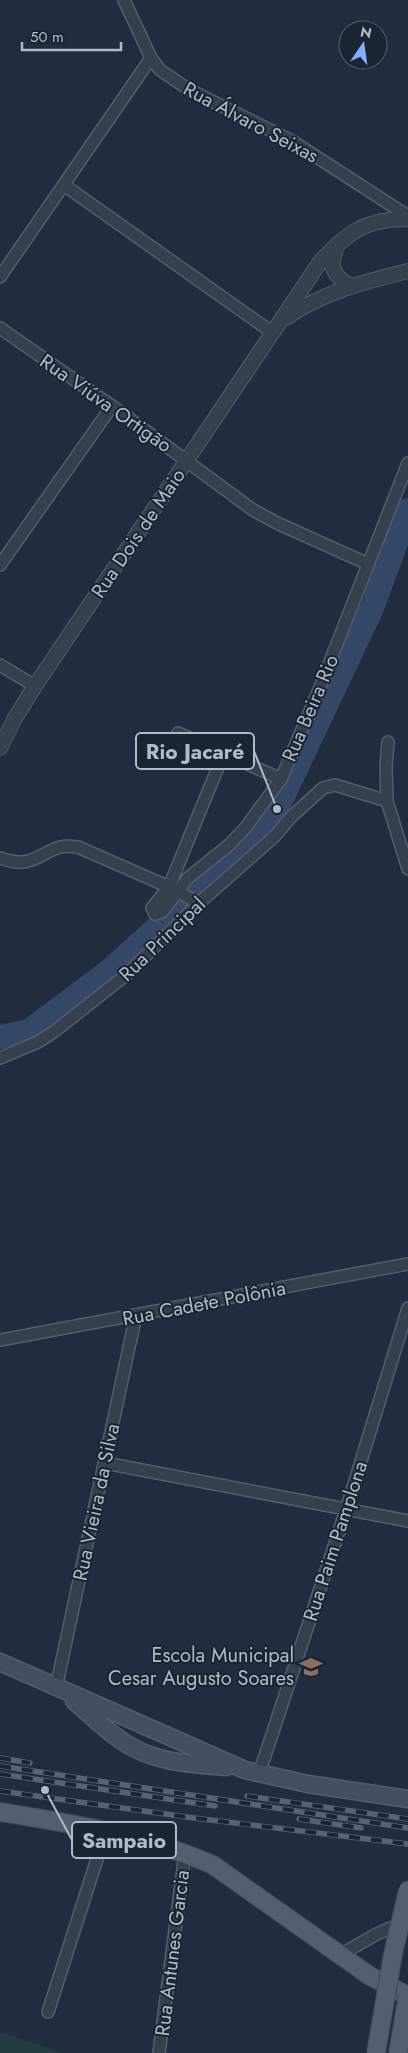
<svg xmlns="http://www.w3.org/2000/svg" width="408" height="2053" font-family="Jost,sans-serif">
  <rect width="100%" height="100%" fill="#212d3e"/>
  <!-- green -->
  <path fill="#233c3f" d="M0 2032 62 2053H0Z"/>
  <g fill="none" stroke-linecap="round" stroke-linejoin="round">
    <!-- river -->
    <path stroke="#334866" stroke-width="24" d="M0 1037 29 1031 109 971 225 867 277 809 372 608 408 510"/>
    <defs>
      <g id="minor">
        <path d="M124 0 151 58 160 70 188 89 292 141 408 216"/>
        <path d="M64 185 273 333"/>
        <path d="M0 277 151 58"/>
        <path d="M0 328 112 406 253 510 277 523 368 564"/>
        <path d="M0 565 112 406"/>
        <path d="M0 665 35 686"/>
        <path d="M178 733 281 779"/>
        <path d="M388 742 386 766 387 801 408 869"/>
        <path d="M223 755 169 887 152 908 155 914 162 912 188 878 229 845 246 827 281 779 318 692 408 463"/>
        <path d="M0 858C9 861 19 864 28 861 49 855 53 843 78 847L169 887 199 903"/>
        <path d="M0 1058 38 1042 55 1031 127 974 199 903 275 836 290 818 323 788 335 785 387 801"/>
        <path d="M0 1340 408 1264"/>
        <path d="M105 1463 408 1521"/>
        <path d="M56 1688 136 1315"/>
        <path d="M259 1774 346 1510 408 1308"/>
        <path d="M340 1955 377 1934 404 1922"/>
        <path d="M48 2012 106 1831"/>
        <path d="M159 2053 185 1853"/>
      </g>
      <g id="tertiary">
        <path d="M336 247 332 265C336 276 341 281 352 286"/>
        <path d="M286 318C323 292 365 282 408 271"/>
        <path d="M0 748 15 718 35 686 320 262C349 232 364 219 408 219"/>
      </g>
      <g id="secondary">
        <path d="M0 1662 245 1770 308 1784 408 1799"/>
        <path d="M74 1701C93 1717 110 1735 132 1747 160 1763 194 1764 226 1767"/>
      </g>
      <path id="primary" d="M0 1812C73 1824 145 1835 213 1865L370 1976 408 1996"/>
    </defs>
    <!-- minor casing -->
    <use href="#minor" stroke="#535d6c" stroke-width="14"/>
    <!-- tertiary casing -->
    <use href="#tertiary" stroke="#535d6c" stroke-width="16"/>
    <!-- secondary casing -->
    <use href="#secondary" stroke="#535d6c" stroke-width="19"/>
    <!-- primary casing -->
    <use href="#primary" stroke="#3e4857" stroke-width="20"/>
    <!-- minor -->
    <use href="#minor" stroke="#353f4e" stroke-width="11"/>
    <!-- tertiary -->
    <use href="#tertiary" stroke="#353f4e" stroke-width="14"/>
    <!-- secondary -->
    <use href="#secondary" stroke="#434e61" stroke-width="16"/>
    <!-- primary -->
    <use href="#primary" stroke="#535e6e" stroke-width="18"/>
    <defs>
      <g id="rail">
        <path d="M0 1758 30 1763"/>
        <path d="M0 1766 408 1828"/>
        <path d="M0 1774 215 1806"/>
        <path d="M0 1791 194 1818 408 1844"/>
        <path d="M247 1796 408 1819"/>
        <path d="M299 1819 361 1828"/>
      </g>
    </defs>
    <!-- rail casing -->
    <use href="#rail" stroke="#576375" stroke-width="5.5"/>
    <!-- rail -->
    <use href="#rail" stroke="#1a2433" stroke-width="4" stroke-dasharray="11" stroke-linecap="butt"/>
    <defs>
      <g id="primary-bridge">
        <path d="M376 2053 393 1954 408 1890"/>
        <path d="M398 2053 408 1995"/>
      </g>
    </defs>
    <!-- primary-bridge casing -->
    <use href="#primary-bridge" stroke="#3e4857" stroke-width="20" stroke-linecap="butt"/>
    <!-- primary-bridge -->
    <use href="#primary-bridge" stroke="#535e6e" stroke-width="18"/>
  </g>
  <!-- icons -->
  <defs>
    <symbol id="school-bare" viewBox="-9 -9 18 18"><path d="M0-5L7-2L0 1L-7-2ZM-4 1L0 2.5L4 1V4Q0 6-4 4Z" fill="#8d6e63" stroke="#1a2433" stroke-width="2.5" paint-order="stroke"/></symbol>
  </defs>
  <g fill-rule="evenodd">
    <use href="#school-bare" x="295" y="1651" width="32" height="32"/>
  </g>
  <g text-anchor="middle" stroke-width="4" stroke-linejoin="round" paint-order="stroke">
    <!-- street labels -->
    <g font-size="20" fill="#b0bac9" stroke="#1a2433">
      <text transform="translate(251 122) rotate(28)" y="7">Rua Álvaro Seixas</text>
      <text transform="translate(106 403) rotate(35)" y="7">Rua Viúva Ortigão</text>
      <text transform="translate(138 533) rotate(-56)" y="7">Rua Dois de Maio</text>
      <text transform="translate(310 708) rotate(-67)" y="7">Rua Beira Rio</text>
      <text transform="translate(162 939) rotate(-44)" y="7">Rua Principal</text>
      <text transform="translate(204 1303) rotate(-11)" y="7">Rua Cadete Polônia</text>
      <text transform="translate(96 1502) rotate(-78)" y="7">Rua Vieira da Silva</text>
      <text transform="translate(335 1541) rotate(-72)" y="7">Rua Paim Pamplona</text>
      <text transform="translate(172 1953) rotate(-83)" y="7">Rua Antunes Garcia</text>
    </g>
    <!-- poi labels -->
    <g font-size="20" fill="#b0bac9" stroke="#1a2433" text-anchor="end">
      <text x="294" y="1662">Escola Municipal<tspan x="294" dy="23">Cesar Augusto Soares</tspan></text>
    </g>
  </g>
  <!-- callouts -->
  <path fill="none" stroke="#b0bac9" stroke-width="2" d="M277 809L254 751M45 1790L72 1840"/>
  <g fill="#b0bac9" stroke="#1a2433" stroke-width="2">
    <circle cx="277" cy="809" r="5"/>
    <circle cx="45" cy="1790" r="5"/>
  </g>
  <g fill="#1a2433" stroke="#b0bac9" stroke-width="2">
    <rect x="136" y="733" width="118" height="36" rx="5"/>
    <rect x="72" y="1822" width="104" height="36" rx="5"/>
  </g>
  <g font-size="21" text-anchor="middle" font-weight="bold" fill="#b0bac9">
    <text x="195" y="759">Rio Jacaré</text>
    <text x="124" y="1848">Sampaio</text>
  </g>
  <!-- north arrow -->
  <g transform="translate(363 45) rotate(13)"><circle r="24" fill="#1a2433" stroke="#56606f"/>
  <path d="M0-4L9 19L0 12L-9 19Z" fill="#80b1ff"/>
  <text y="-8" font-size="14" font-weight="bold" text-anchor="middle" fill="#b0bac9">N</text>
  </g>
  <!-- scale -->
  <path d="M22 42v8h99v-8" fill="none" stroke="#b0bac9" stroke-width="2.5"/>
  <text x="30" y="42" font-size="15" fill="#b0bac9" stroke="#1a2433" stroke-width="4" paint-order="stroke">50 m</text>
</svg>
